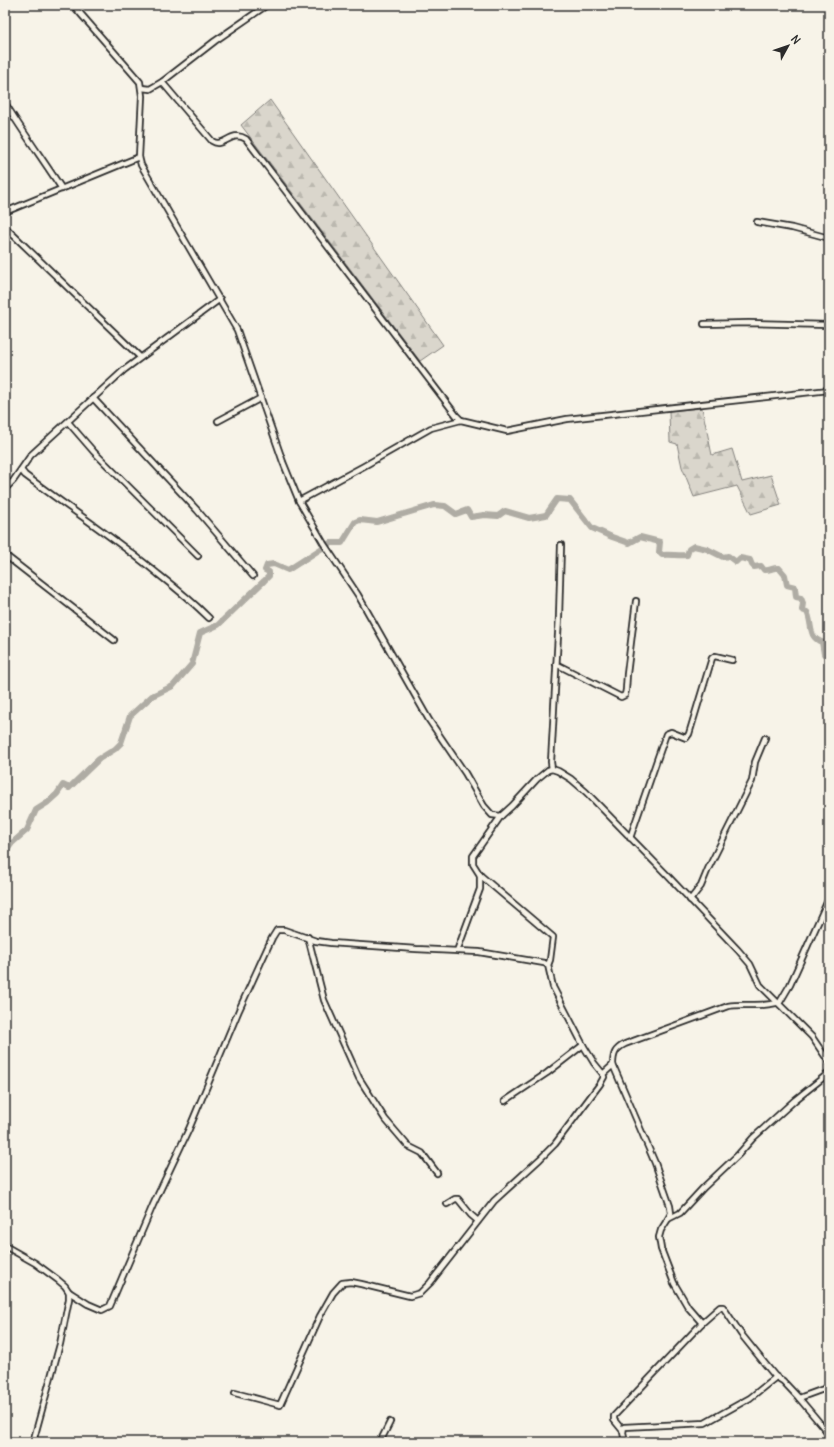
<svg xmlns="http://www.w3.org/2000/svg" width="834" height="1447" font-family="Delius,sans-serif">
  <defs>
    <pattern id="forest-firs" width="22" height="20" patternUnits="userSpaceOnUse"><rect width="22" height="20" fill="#dad6cc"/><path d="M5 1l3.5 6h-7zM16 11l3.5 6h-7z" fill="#bbb8af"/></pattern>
  </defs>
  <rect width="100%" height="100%" fill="#f7f3e8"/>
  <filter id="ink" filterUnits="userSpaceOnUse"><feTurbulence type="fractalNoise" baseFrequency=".025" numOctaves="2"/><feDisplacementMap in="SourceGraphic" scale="8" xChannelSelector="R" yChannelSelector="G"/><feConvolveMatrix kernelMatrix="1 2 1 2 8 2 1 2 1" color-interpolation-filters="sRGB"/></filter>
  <g filter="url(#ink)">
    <!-- forest -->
    <g fill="url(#forest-firs)" stroke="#82807c">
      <path d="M270 100 443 345 420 361 241 125Z"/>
      <path d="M702 408 712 455 732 449 742 482 771 475 781 505 751 514 737 486 694 497 682 467 677 444 670 442 669 411Z"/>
    </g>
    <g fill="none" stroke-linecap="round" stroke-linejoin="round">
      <!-- river -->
      <path stroke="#afaca4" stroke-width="6" d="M5 853 12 843 27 830 36 810 47 803 57 794 63 785 69 788 99 759 115 749 121 743 130 716 152 696 173 686 192 664 200 633 218 625 264 581 269 576V572L265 570 267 565 274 564 288 570 330 543H342L355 522 360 520 377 522 434 505 445 506 456 514 467 510 471 517 484 515 498 516 505 511 529 518 546 515 557 499 570 500 592 528 612 537 629 543 640 537 660 542 659 552 662 555C671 554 678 556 687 555L689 549 694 546 707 549 723 557 728 556 736 562 740 558 750 560 752 565 754 567 761 566 764 570C770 571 773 567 779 568L785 575 787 585 795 587 796 597 801 598 803 603 802 610 807 612C813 623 807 637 822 642L824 654H829"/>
      <defs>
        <g id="minor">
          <path d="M73 5 140 82 142 96 139 157 141 165 237 330 283 462 299 501 324 544 358 595 429 720 465 773 484 806 492 815 501 816 512 806 537 779 548 770 552 769 558 771 571 779 586 792 667 875 738 950 750 964 760 985 812 1037 829 1062"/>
          <path d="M162 82 212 141C224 149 231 129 246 139L456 415 461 420 507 431 567 419 829 390"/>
          <path d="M142 88 150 89 162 82 215 41 267 5"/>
          <path d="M5 103C23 132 43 160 62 189"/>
          <path d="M5 212 139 157"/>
          <path d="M757 222 792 228 829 238"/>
          <path d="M5 227 140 357"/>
          <path d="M704 324 749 323 829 325"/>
          <path d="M93 398 197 510 253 576"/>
          <path d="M218 421 261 398"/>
          <path d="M68 422 94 452 198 556"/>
          <path d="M21 470 25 475C70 509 116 539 158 574 176 588 193 602 209 618"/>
          <path d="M5 489 13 481 31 455 124 370 220 299"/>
          <path d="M299 501 364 466 431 428 461 420"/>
          <path d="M5 555 114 640"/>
          <path d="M556 664 621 697 625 695 626 690 627 674 636 601"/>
          <path d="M552 769 551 762 559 617 561 545"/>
          <path d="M630 838 666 734 671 732 686 738 689 734 712 658 715 656 732 660"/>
          <path d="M690 900 701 886 708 869 752 781 755 762 765 738"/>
          <path d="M308 937 324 1000 359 1078 385 1119 408 1146 422 1153 437 1173"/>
          <path d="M457 951 480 889V875"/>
          <path d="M548 965 553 987 583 1045 594 1063 603 1074"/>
          <path d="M829 1073 795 1100 753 1138 738 1155 704 1187 680 1213 668 1219 661 1230 659 1237 661 1249 674 1283 688 1307 702 1323 720 1307H723L741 1334 766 1365 775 1376 783 1381 798 1397 829 1434"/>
          <path d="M505 1101 547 1073 583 1045"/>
          <path d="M447 1204 455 1199H458L471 1215 478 1221"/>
          <path d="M668 1219 671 1213 670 1206 655 1163 613 1065C613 1054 615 1049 625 1044L728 1006C745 1003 763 1008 780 1002L790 985 829 898"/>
          <path d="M5 1246 35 1263 58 1280 65 1286 69 1292 88 1304 102 1310 110 1306 153 1205 189 1129 239 1010 272 938 277 930H284L316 941 331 943 416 949 479 952 544 963 548 965 550 960 553 937 480 875 473 864V856L501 816"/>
          <path d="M235 1393 280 1405 320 1316 333 1293 342 1283 351 1282 361 1284 410 1296 420 1293 430 1283 494 1201 540 1159 555 1144 600 1084 604 1077 603 1074 613 1065"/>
          <path d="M799 1398 829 1387"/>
          <path d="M623 1431 614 1420V1416L702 1323"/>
          <path d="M33 1442 60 1344 69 1299V1292"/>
          <path d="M380 1442 390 1422"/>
          <path d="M625 1442 623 1432 624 1427 705 1423 750 1398 776 1377"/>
        </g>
      </defs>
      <!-- minor casing -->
      <use href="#minor" stroke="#2b2b2b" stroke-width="8"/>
      <!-- minor -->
      <use href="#minor" stroke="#f7f3e8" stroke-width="4.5"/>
    </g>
  </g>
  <!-- margin -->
  <rect width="834" height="1447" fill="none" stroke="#f7f3e8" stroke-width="20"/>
  <rect x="10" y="10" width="814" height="1427" fill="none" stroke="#2b2b2b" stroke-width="1.5" filter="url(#ink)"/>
  <!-- north arrow -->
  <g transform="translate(788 46) rotate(50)" stroke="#f7f3e8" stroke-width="3" paint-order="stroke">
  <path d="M0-3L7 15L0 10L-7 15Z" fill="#2b2b2b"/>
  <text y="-6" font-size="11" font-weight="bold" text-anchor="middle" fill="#2b2b2b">N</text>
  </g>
</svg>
